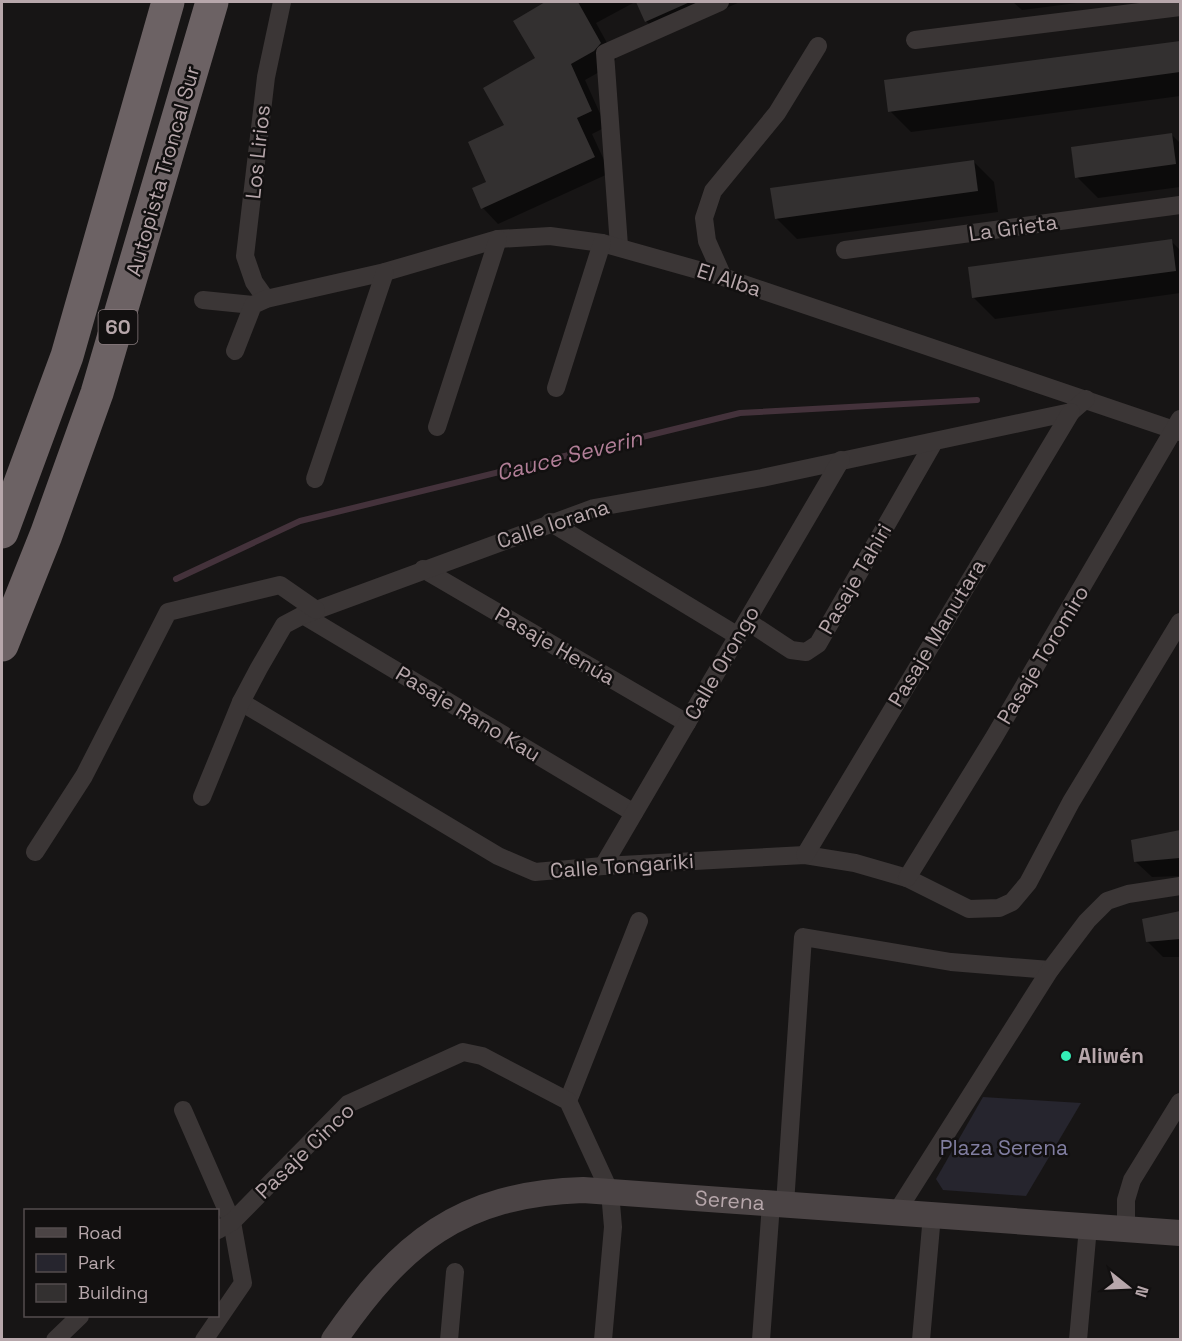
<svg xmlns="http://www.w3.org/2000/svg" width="1182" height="1341" font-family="'Space Grotesk',sans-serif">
  <rect width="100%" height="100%" fill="#171515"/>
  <!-- green -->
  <path fill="#26252e" d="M983 1097 1081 1103 1026 1196 943 1190 936 1179Z"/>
  <!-- shadow -->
  <g fill="#0007">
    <path d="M548 2H635L596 23 616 59 610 66 585 80 606 127 592 134 610 173 498 224 483 208 474 189 488 182 506 126 537 59 515 21Z"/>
    <path d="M638 2H740L662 36 646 21Z"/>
    <path d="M1013 2H1085L1022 10Z"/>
    <path d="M1180 42V96L911 132 890 111 886 82Z"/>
    <path d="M1171 134 1180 143V187L1098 198 1077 177Z"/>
    <path d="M973 161 994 182 998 212 797 239 776 218Z"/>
    <path d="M1171 241 1180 250V293L995 319 974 298Z"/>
    <path d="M1180 833V876L1152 877 1136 862 1133 841Z"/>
    <path d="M1180 914V957H1163L1147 941 1144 921Z"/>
  </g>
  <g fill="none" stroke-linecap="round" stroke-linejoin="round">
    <!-- stream -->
    <path stroke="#44323b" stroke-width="6" d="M176 579 300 521 740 413 977 400"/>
  </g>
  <!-- building -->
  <g fill="#333030">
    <path d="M545 2H578L601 43 594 51 571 64 592 111 577 118 595 157 481 209 472 188 486 182 468 142 504 125 483 88 535 58 513 21Z"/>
    <path d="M636 2H690L645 22Z"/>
    <path d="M1180 41V72L888 112 884 80Z"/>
    <path d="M1172 133 1176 164 1075 178 1071 147Z"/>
    <path d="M974 160 978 191 775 219 770 188Z"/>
    <path d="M1172 239 1176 271 972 298 968 267Z"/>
    <path d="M1180 830V858L1134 862 1131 840Z"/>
    <path d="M1180 911V939L1146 942 1142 919Z"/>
  </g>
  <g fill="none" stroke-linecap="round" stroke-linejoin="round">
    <!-- street -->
    <g stroke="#3b3636" stroke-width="18">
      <path d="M915 40 1180 7"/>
      <path d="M619 246 605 53 720 2"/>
      <path d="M845 250 1180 205"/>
      <path d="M723 277 707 241 704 218 713 191 777 113 818 46"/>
      <path d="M266 299 254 282 245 256 266 77 282 2"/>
      <path d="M203 300 253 305"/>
      <path d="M235 351 253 305 266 299 385 272 498 239 550 236 602 243 723 277 1180 432"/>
      <path d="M556 388 602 243"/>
      <path d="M437 427 498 239"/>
      <path d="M315 479 385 272"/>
      <path d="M550 522 738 636"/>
      <path d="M423 569 687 723"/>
      <path d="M303 615 634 813"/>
      <path d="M747 621 791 650 806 652 818 644 934 442"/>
      <path d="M241 702 498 856 535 872 603 866 805 855 855 863 907 878 969 909 999 908 1012 902 1028 883 1071 802 1180 622"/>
      <path d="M202 797 241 702 259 668 284 625 303 615 594 508 762 478 1071 412 1086 399"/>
      <path d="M35 852 84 776 168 612 280 585 316 610"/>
      <path d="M805 855 1071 412"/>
      <path d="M603 866 841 460"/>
      <path d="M907 878 993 739 1180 419"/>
      <path d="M568 1101 639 921"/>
      <path d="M183 1110 232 1222 243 1283 204 1340"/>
      <path d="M785 1204 803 937 951 962 1050 970"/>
      <path d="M896 1213 1050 970 1087 921 1107 901 1128 894 1180 886"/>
      <path d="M1126 1229V1200L1132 1180 1180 1102"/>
      <path d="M218 1230 232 1222 348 1104 463 1052 482 1056 568 1101 610 1192 613 1227 603 1340"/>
      <path d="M55 1340 80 1316"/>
      <path d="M449 1340 455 1272"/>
      <path d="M761 1340 771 1204"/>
      <path d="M921 1340 932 1215"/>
      <path d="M1078 1340 1088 1227"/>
    </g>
    <!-- secondary -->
    <path stroke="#4b4445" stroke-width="26" id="s1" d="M334 1340C401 1243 460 1194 583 1190L1180 1233"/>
    <!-- highway -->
    <g stroke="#6c6264" stroke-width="33">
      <path d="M2 532 67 356 168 2"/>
      <path d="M2 645 46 535 97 393 212 2"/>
    </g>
  </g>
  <!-- markers -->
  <circle fill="#34efb7" stroke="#121010" stroke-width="2" cx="1066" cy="1056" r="6"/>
  <g text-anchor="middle" stroke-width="5" stroke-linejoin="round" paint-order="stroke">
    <!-- shield labels -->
    <rect fill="#121010" stroke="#867a7c" stroke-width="1.5" x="98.5" y="310" width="39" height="34" rx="4.5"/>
    <g font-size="20" font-weight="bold" fill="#b7a7ab">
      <text x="118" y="334">60</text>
    </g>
    <!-- street labels -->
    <g font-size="21" fill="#b7a7ab" stroke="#121010">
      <text transform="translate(258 152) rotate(-84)" y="7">Los Lirios</text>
      <text transform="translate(163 171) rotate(-74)" y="7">Autopista Troncal Sur</text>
      <text transform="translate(1013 228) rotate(-8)" y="7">La Grieta</text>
      <text transform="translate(729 280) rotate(18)" y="7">El Alba</text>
      <text transform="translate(553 524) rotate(-18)" y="7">Calle Iorana</text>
      <text transform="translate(855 579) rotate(-60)" y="7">Pasaje Tahiri</text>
      <text transform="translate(937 633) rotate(-59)" y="7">Pasaje Manutara</text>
      <text transform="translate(555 646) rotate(30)" y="7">Pasaje Henúa</text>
      <text transform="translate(1043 655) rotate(-59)" y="7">Pasaje Toromiro</text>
      <text transform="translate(722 663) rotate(-60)" y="7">Calle Orongo</text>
      <text transform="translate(468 714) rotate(31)" y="7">Pasaje Rano Kau</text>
      <text transform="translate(622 866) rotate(-4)" y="7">Calle Tongariki</text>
      <text transform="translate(305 1151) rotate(-44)" y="7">Pasaje Cinco</text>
      <text dy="7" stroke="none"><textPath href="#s1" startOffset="452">Serena</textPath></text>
    </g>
    <!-- poi labels -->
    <g font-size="21" font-weight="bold" fill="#b7a7ab" stroke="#121010" text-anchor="start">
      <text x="1078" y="1063">Aliwén</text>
    </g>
    <!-- park labels -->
    <g font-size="21" fill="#817ea1" stroke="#121010">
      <text x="1004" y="1155">Plaza Serena</text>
    </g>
    <!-- water labels -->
    <g font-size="22" font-style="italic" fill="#b17e97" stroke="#121010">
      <text transform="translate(569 455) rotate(-14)" y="8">Cauce Severin</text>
    </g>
  </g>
  <!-- border -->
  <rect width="1182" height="1341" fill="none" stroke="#b7a7ab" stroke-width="6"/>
  <!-- legend -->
  <rect x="24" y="1209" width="195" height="108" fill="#121010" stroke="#544c4e" stroke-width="1.5"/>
  <rect x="36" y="1228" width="30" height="9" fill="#4b4445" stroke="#544c4e" stroke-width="1.5"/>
  <text x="78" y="1239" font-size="18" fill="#b7a7ab">Road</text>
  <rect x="36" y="1254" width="30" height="18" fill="#26252e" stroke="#544c4e" stroke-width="1.5"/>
  <text x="78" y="1269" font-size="18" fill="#b7a7ab">Park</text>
  <rect x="36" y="1284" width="30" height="18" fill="#333030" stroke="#544c4e" stroke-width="1.5"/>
  <text x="78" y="1299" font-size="18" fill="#b7a7ab">Building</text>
  <!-- north arrow -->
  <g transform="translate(1128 1287) rotate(108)" stroke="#121010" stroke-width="4.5" paint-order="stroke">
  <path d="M0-4.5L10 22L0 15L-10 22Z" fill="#b7a7ab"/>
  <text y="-9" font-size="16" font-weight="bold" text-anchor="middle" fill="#b7a7ab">N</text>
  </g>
</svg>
